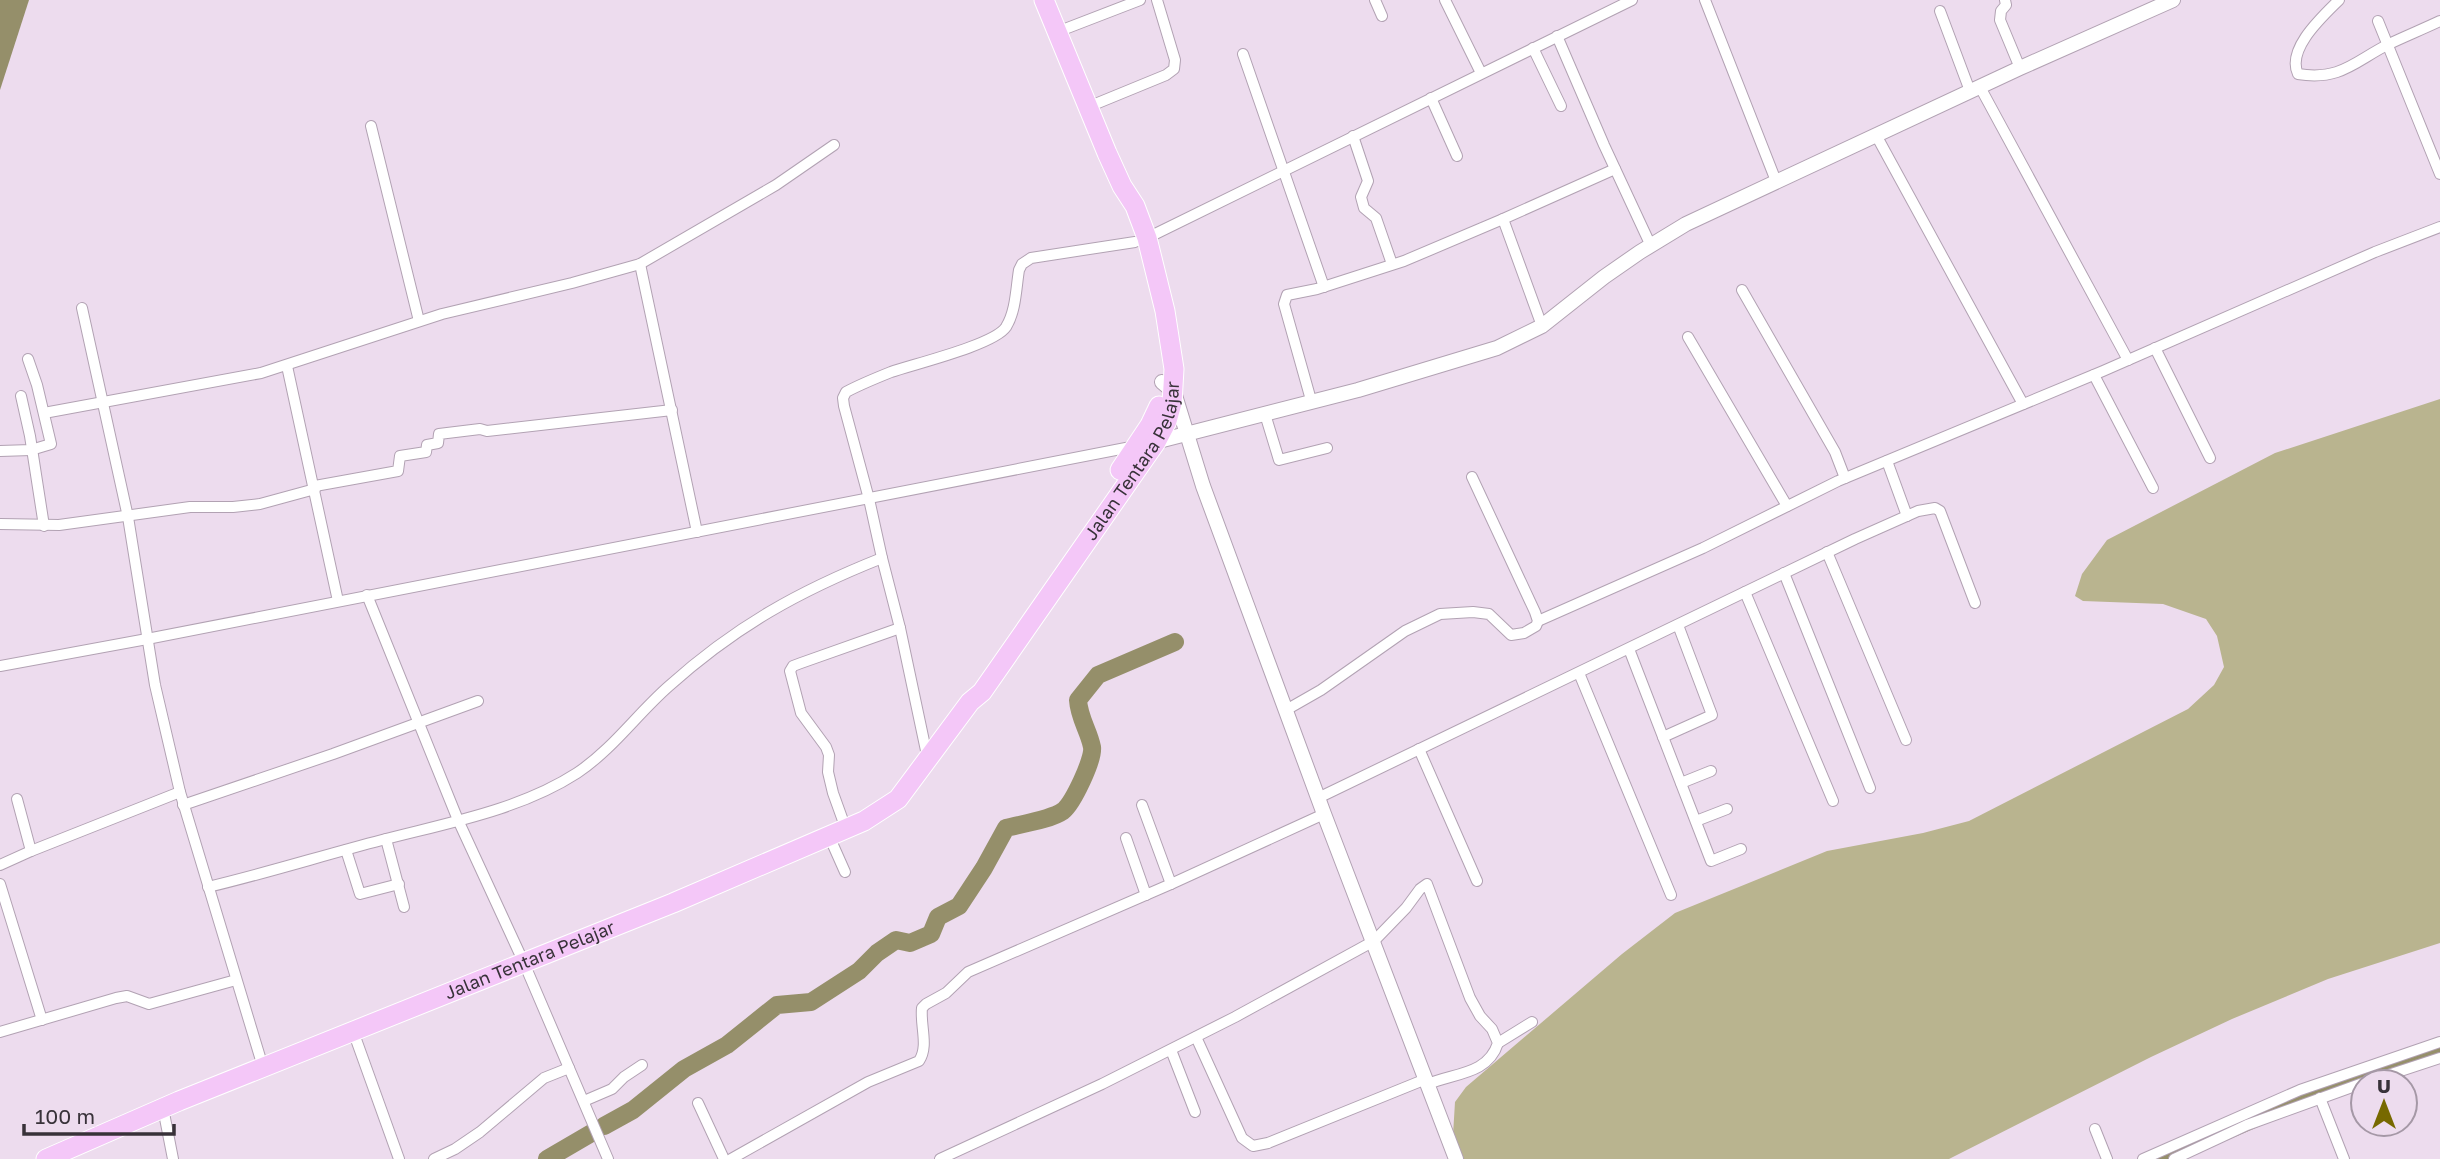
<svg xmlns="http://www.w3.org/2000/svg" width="2440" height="1159" font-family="'Golos Text',sans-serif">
  <rect width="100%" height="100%" fill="#eddcee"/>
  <!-- green -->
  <path fill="#b9b48f" d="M2440 399V943L2328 979 2232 1019 2151 1057 1949 1159H1462L1453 1135 1455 1102 1466 1087 1622 954 1675 913 1827 851 1923 833 1969 821 2188 709 2214 685 2224 667 2217 636 2206 619 2163 604 2083 601 2075 596 2082 574 2107 540 2275 453Z"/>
  <!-- water -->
  <path fill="#958f6a" d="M0 0H29L0 90Z"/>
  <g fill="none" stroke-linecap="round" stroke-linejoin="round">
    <!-- river -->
    <g stroke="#958f6a" stroke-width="18">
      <path d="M604 1126 633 1110 684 1069 727 1045 777 1005 811 1002 859 971 877 953 896 940 910 943 931 934 938 917 959 906 984 868 1006 828C1021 824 1050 820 1063 811 1073 803 1094 759 1092 747 1089 731 1079 718 1078 700L1098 675 1175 642"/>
      <path d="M547 1159 595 1131"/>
      <path d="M2161 1159 2314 1093 2440 1052"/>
    </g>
    <defs>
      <g id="minor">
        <path d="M1375 0 1382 16"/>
        <path d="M1445 0 1481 73"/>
        <path d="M1705 0 1776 181"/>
        <path d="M2005 0 2006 5 2001 11 2000 20 2020 68"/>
        <path d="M2339 0C2323 16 2286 49 2298 74 2341 81 2355 61 2389 44 2406 36 2423 29 2440 21"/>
        <path d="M1940 11 1970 91"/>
        <path d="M2378 21 2440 174"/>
        <path d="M1057 32 1140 0"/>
        <path d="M1557 36 1604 145 1651 246"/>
        <path d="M1533 48 1561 106"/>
        <path d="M1243 54 1324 287"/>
        <path d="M1980 87 2128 360"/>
        <path d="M1431 98 1457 156"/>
        <path d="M1088 107 1166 75 1174 69 1175 60 1157 0"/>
        <path d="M371 126 419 321"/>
        <path d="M1876 135 2023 404"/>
        <path d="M1353 136 1368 181 1361 197 1364 208 1376 218 1392 264"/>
        <path d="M1147 238 1632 0"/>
        <path d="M640 264 697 532"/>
        <path d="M1742 290 1835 452 1845 478"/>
        <path d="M82 308 128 517 155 685 180 792"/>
        <path d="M1542 326 1503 219 1615 169"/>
        <path d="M1688 337 1787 506"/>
        <path d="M2155 348 2210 458"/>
        <path d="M287 366 338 601"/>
        <path d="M2094 375 2153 488"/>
        <path d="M21 396 30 436 44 526"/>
        <path d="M1311 400 1284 304 1287 295 1317 289 1404 261 1503 219"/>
        <path d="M44 413 261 373 442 314 572 283 640 264 776 185 834 145"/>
        <path d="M1265 414 1279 460 1327 448"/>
        <path d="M0 451 31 450 51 444 37 385 28 359"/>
        <path d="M1887 461 1907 516"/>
        <path d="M315 486 398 471 400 456 426 452 427 445 438 443 439 434 480 429 487 431 672 410"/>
        <path d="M0 524 59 525 190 507H233L260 504 315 489"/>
        <path d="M1827 552 1906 740"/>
        <path d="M882 558 900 628 928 760"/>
        <path d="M1784 573 1870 788"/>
        <path d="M1745 592 1833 801"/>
        <path d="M367 595 458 820 524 963 608 1159"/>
        <path d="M1538 621 1703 548 1838 481 2103 371 2375 252 2440 227"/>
        <path d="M1629 649 1711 861 1741 849"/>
        <path d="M0 666 147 639 1136 446"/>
        <path d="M1579 673 1671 895"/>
        <path d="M1286 710 1321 690 1405 631 1440 614 1473 612 1489 614 1511 635 1524 633 1536 626 1538 621 1535 612 1472 477"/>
        <path d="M1663 737 1712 715 1678 625"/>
        <path d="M1419 749 1477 881"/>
        <path d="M1681 783 1711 771"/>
        <path d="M1318 798 1855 539 1918 511 1935 508 1940 511 1975 603"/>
        <path d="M17 799 31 851"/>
        <path d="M183 805 333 754 478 701"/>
        <path d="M1142 805 1171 884"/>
        <path d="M1696 821 1727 809"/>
        <path d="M846 829 833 793 828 772 829 755 826 747 801 713 790 671 793 666 801 663 900 628"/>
        <path d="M829 836 845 872"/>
        <path d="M1126 838 1146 895"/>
        <path d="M386 839 404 907"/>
        <path d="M346 850 360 894 399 884"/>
        <path d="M0 865 31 851 180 792 263 1067"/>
        <path d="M0 884 42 1020"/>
        <path d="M208 887C267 873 324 855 382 840 447 823 520 810 577 773 613 749 637 714 669 686 736 626 799 591 882 558L869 499 844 406 843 398 846 392C861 384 876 378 891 372 914 364 994 345 1006 327 1016 311 1016 288 1019 270L1022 264 1031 258 1135 242"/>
        <path d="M353 1031 399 1159"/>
        <path d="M0 1032 116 998 127 996 149 1004 236 980"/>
        <path d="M1196 1037 1242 1138 1253 1146 1268 1143 1426 1079"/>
        <path d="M1498 1043 1532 1022"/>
        <path d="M1171 1050 1195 1112"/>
        <path d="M2367 1082 2440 1058"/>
        <path d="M2320 1098 2344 1159"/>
        <path d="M584 1101 612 1089 624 1077 642 1065"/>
        <path d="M698 1103 724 1159"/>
        <path d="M163 1108 173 1159"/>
        <path d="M2095 1129 2107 1159"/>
        <path d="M434 1159 455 1149 480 1132 544 1078 569 1068"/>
        <path d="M731 1159 868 1082 919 1061C929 1046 920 1026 922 1008L926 1004 946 993 968 972 1171 884 1324 814"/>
        <path d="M940 1159 1102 1084 1235 1017 1374 941 1406 908 1420 889 1427 884 1470 998 1480 1016 1492 1029 1498 1043C1488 1075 1453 1073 1428 1084"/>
        <path d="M2143 1159 2300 1090 2440 1042"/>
        <path d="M2174 1159 2247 1125 2363 1083"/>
      </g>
      <g id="tertiary">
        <path d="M1162 382 1174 392 1203 486 1324 814 1456 1159"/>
        <path d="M1151 443 1358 390 1497 348 1542 326 1604 277 1640 252 1686 224 2020 68 2173 0"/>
      </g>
      <g id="trunk">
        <path d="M1120 470 1150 425 1159 406"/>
        <path id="s1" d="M46 1159 179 1101 673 903 864 821 898 799 970 702 982 692 1156 442 1167 421 1172 403 1174 369 1165 311 1147 238 1135 206 1122 186 1107 153 1044 0"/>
      </g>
    </defs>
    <!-- minor casing -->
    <use href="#minor" stroke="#b2a2b3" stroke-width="12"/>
    <!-- tertiary casing -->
    <use href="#tertiary" stroke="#b2a2b3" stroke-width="16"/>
    <!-- trunk casing -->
    <use href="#trunk" stroke="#fff" stroke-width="21"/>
    <!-- minor -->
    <use href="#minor" stroke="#fff" stroke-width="10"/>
    <!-- tertiary -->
    <use href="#tertiary" stroke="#fff" stroke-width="14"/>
    <!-- trunk -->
    <use href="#trunk" stroke="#f4c7f8" stroke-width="19"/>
  </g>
  <g text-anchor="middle" stroke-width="5" stroke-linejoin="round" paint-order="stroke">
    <!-- street labels -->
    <g font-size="18" fill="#383239" stroke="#eddcee">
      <text dy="6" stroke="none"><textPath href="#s1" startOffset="1340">Jalan Tentara Pelajar</textPath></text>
      <text dy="6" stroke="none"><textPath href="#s1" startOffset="523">Jalan Tentara Pelajar</textPath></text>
    </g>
  </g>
  <!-- north arrow -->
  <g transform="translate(2384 1103)"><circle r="33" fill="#eddcee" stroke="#a598a6" stroke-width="2"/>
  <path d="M0-5L12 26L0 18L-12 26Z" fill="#776900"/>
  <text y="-10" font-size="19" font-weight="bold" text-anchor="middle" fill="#383239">U</text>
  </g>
  <!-- scale -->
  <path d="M24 1124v10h150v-10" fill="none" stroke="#383239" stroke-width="3.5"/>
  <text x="35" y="1124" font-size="21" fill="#383239" stroke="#eddcee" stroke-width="5" paint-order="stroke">100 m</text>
</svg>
